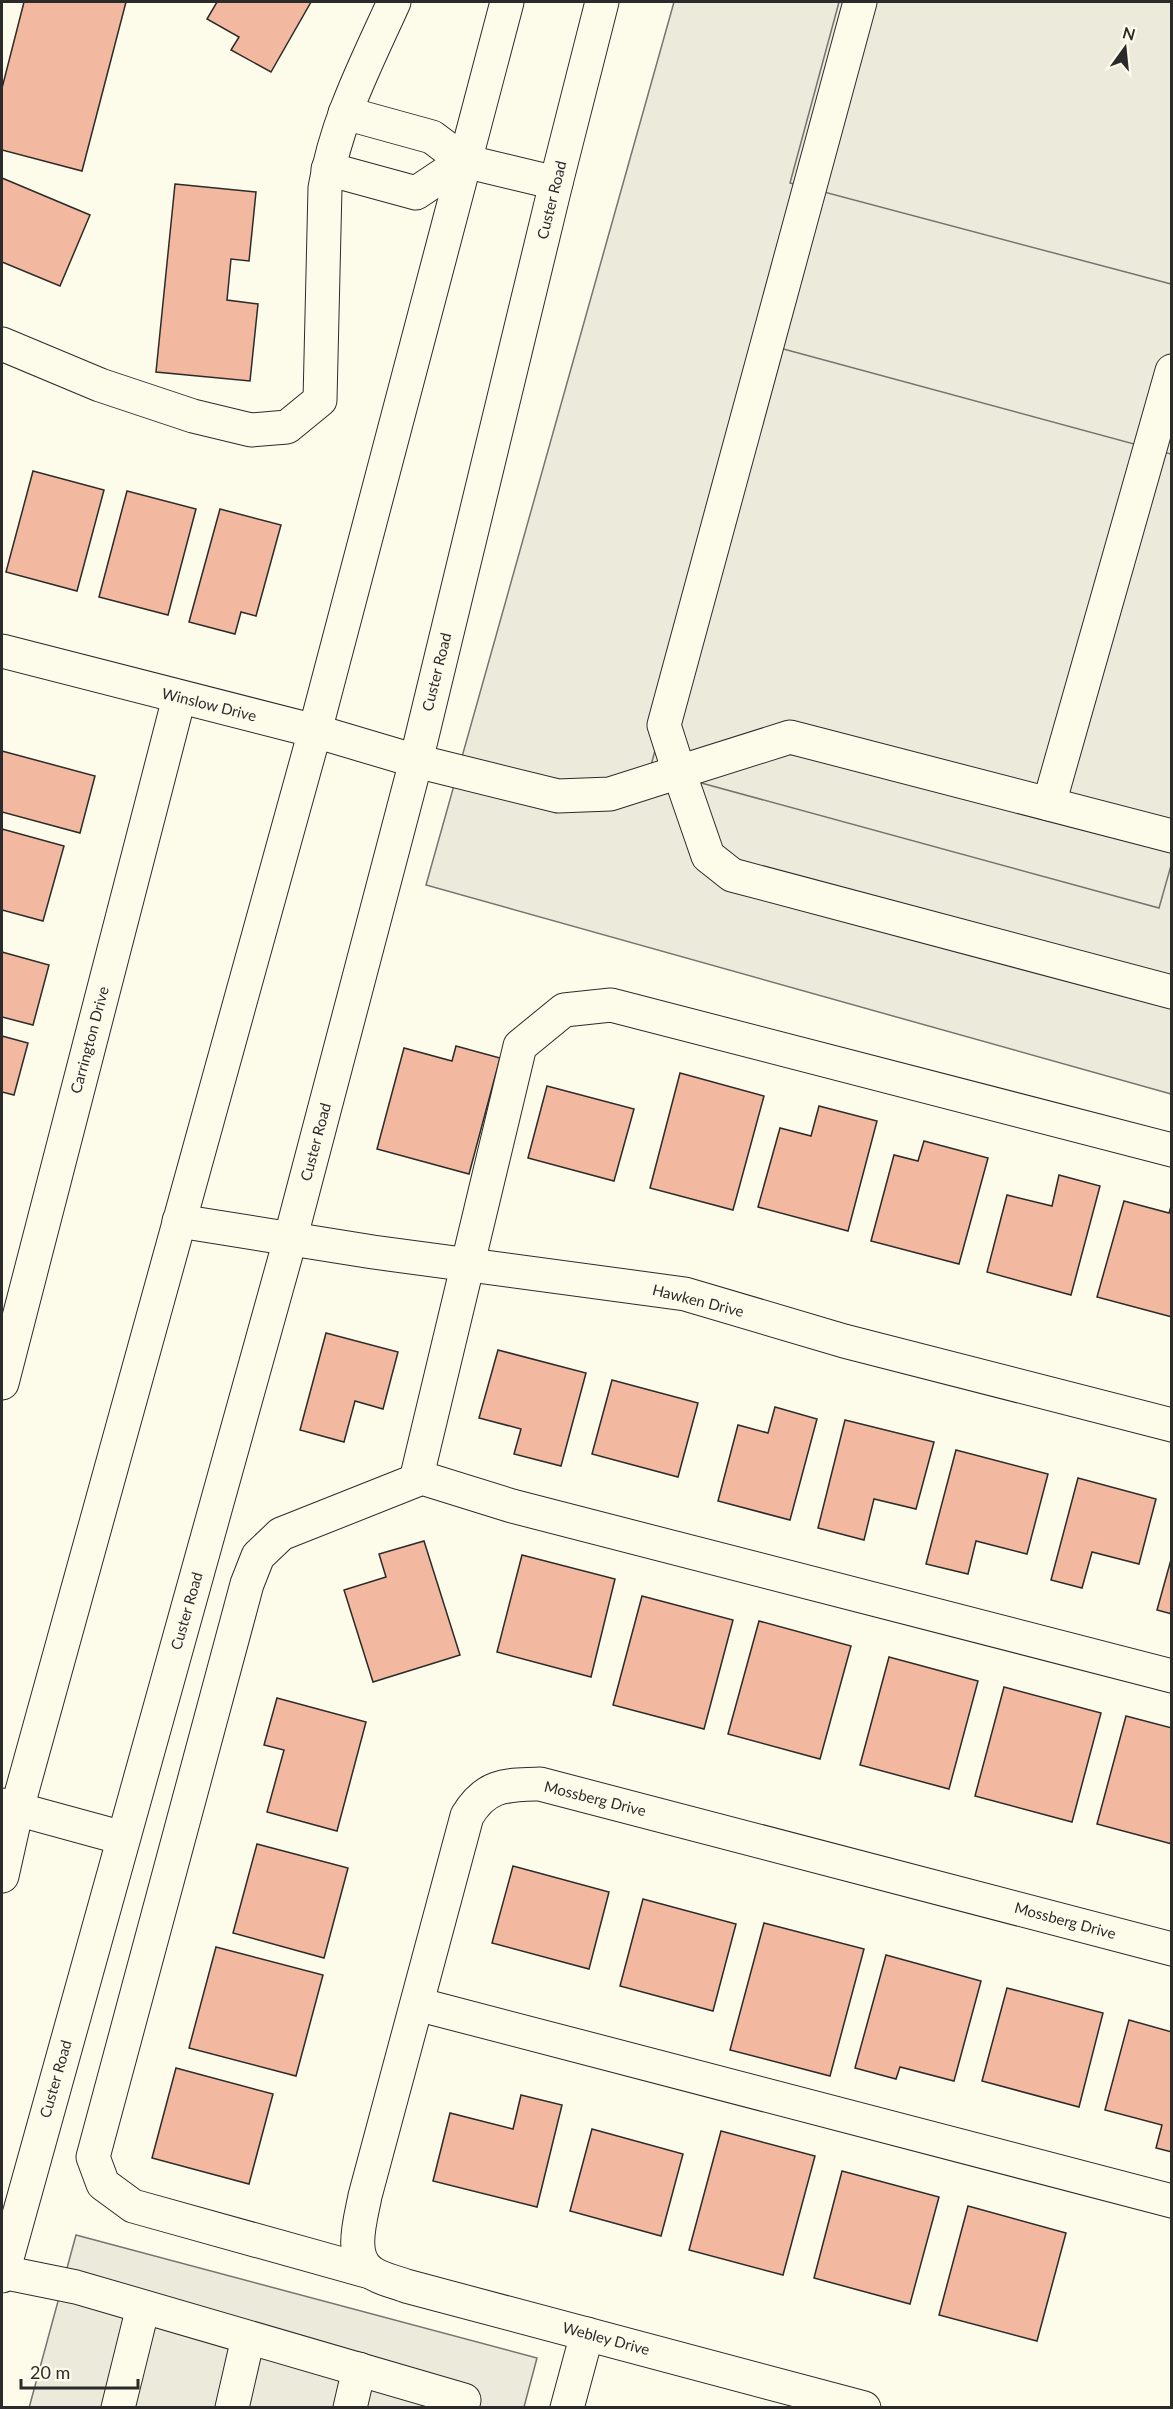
<svg xmlns="http://www.w3.org/2000/svg" width="1173" height="2409" font-family="Lato,sans-serif">
  <rect width="100%" height="100%" fill="#fdfbea"/>
  <!-- green -->
  <path fill="#ecebdb" stroke="#74746e" stroke-width="1.5" d="M674 2H1171V1094L426 885Z"/>
  <!-- parking -->
  <g fill="#eceadb" stroke="#74746e" stroke-width="1.5">
    <path d="M839 2H1171V284L790 183Z"/>
    <path d="M765 344 1171 454 1172 862 1159 908 650 769Z"/>
    <path d="M76 2235 537 2358 524 2407 29 2408Z"/>
  </g>
  <!-- building -->
  <g fill="#f2b8a0" stroke="#2b2b2b" stroke-width="1.5">
    <path d="M24 2H126L82 171 2 150V88Z"/>
    <path d="M217 2H311L271 72 231 50 239 37 207 19Z"/>
    <path d="M2 178 90 215 60 286 2 262Z"/>
    <path d="M175 184 256 192 249 261 231 259 227 300 258 304 250 381 156 372Z"/>
    <path d="M33 471 104 490 77 591 6 572Z"/>
    <path d="M127 491 196 509 168 615 99 597Z"/>
    <path d="M220 509 281 525 256 616 241 612 235 634 189 622Z"/>
    <path d="M2 751 95 776 80 833 2 812Z"/>
    <path d="M2 829 64 846 43 921 2 910Z"/>
    <path d="M2 952 49 965 33 1025 2 1017Z"/>
    <path d="M2 1036 28 1043 14 1095 2 1092Z"/>
    <path d="M456 1046 500 1058 469 1174 377 1149 404 1048 452 1061Z"/>
    <path d="M680 1073 764 1096 733 1210 650 1188Z"/>
    <path d="M547 1086 634 1109 614 1181 528 1158Z"/>
    <path d="M819 1106 877 1121 848 1231 758 1207 780 1128 811 1136Z"/>
    <path d="M924 1141 988 1158 959 1264 871 1241 894 1155 918 1161Z"/>
    <path d="M1059 1175 1100 1186 1071 1295 987 1272 1007 1195 1052 1206Z"/>
    <path d="M1124 1201 1169 1213 1172 1203V1317L1097 1297Z"/>
    <path d="M326 1333 398 1352 383 1409 355 1401 344 1442 300 1430Z"/>
    <path d="M498 1350 586 1373 561 1466 514 1454 521 1429 479 1418Z"/>
    <path d="M612 1380 698 1403 678 1477 592 1454Z"/>
    <path d="M775 1407 817 1419 790 1520 718 1501 738 1425 768 1433Z"/>
    <path d="M845 1420 934 1442 916 1509 874 1499 864 1540 818 1528Z"/>
    <path d="M956 1450 1048 1474 1027 1554 976 1541 968 1574 926 1564Z"/>
    <path d="M1078 1478 1156 1499 1139 1564 1092 1552 1082 1588 1051 1580Z"/>
    <path d="M424 1541 460 1655 373 1682 344 1590 386 1577 379 1554Z"/>
    <path d="M522 1555 615 1579 591 1677 497 1652Z"/>
    <path d="M1172 1556V1614L1157 1610Z"/>
    <path d="M642 1596 733 1620 704 1729 613 1705Z"/>
    <path d="M759 1621 851 1646 820 1759 728 1734Z"/>
    <path d="M889 1657 978 1681 949 1789 860 1765Z"/>
    <path d="M1004 1687 1101 1713 1072 1822 975 1796Z"/>
    <path d="M277 1698 366 1722 337 1831 267 1812 284 1750 264 1745Z"/>
    <path d="M1126 1716 1172 1728V1844L1097 1824Z"/>
    <path d="M257 1844 348 1868 324 1958 233 1933Z"/>
    <path d="M513 1866 609 1892 589 1969 492 1943Z"/>
    <path d="M643 1899 736 1924 713 2011 620 1986Z"/>
    <path d="M764 1923 864 1949 830 2076 730 2050Z"/>
    <path d="M216 1947 323 1975 296 2076 189 2048Z"/>
    <path d="M886 1955 981 1981 954 2081 900 2067 896 2079 855 2068Z"/>
    <path d="M1007 1988 1103 2013 1079 2107 982 2081Z"/>
    <path d="M1129 2020 1172 2032V2152L1156 2148 1162 2125 1105 2110Z"/>
    <path d="M176 2068 273 2094 249 2184 152 2158Z"/>
    <path d="M521 2095 562 2105 537 2207 433 2181 450 2113 513 2129Z"/>
    <path d="M592 2129 683 2154 661 2236 570 2211Z"/>
    <path d="M721 2131 815 2156 783 2275 689 2250Z"/>
    <path d="M842 2171 939 2197 910 2304 814 2278Z"/>
    <path d="M968 2206 1066 2233 1037 2341 939 2315Z"/>
  </g>
  <g fill="none" stroke-linecap="round" stroke-linejoin="round">
    <defs>
      <g id="minor">
        <path d="M860 2 664 725 679 772 790 737 1172 836"/>
        <path d="M328 169 416 193 464 161 432 137 345 113"/>
        <path d="M2 344 100 385 193 416 251 430 287 427 320 400 325 188C336 121 366 64 394 2"/>
        <path d="M2 651 315 731 416 761 558 796 610 794 679 772 708 856 732 875 1172 992"/>
        <path d="M1049 804 1172 371"/>
        <path d="M179 1221 373 1252 685 1294 844 1341 1172 1425"/>
        <path d="M2 1383 179 698"/>
        <path d="M416 1480 520 1046 564 1010 611 1005 1172 1150"/>
        <path d="M2 1805 123 1838"/>
        <path d="M417 2004 1172 2201"/>
        <path d="M2 2272 76 2287 464 2400 462 2408"/>
        <path d="M370 2272 133 2206 103 2184 93 2157 247 1584 258 1556 281 1534 422 1478 512 1506 1172 1676"/>
        <path d="M118 2408 143 2307"/>
        <path d="M232 2408 248 2338"/>
        <path d="M350 2408 359 2369"/>
        <path d="M567 2408 587 2334"/>
        <path d="M864 2408 406 2286C396 2282 380 2279 371 2272 348 2257 361 2218 365 2196L467 1816C486 1784 506 1785 540 1784L1172 1949"/>
      </g>
      <g id="major">
        <path d="M464 161 556 183"/>
        <path d="M2 1876 17 1809 315 731 507 2"/>
        <path d="M2 2276 290 1240 416 761 556 183 602 2"/>
      </g>
    </defs>
    <!-- minor casing -->
    <use href="#minor" stroke="#2b2b2b" stroke-width="35"/>
    <!-- major casing -->
    <use href="#major" stroke="#2b2b2b" stroke-width="35"/>
    <!-- minor -->
    <use href="#minor" stroke="#fdfbea" stroke-width="33"/>
    <!-- major -->
    <use href="#major" stroke="#fdfbea" stroke-width="33"/>
  </g>
  <g text-anchor="middle" stroke-width="4.5" stroke-linejoin="round" paint-order="stroke">
    <!-- street labels -->
    <g font-size="15" fill="#2b2b2b" stroke="#fdfbea">
      <text transform="translate(552 200) rotate(-76)" y="5">Custer Road</text>
      <text transform="translate(437 672) rotate(-76)" y="5">Custer Road</text>
      <text transform="translate(209 705) rotate(14)" y="5">Winslow Drive</text>
      <text transform="translate(90 1040) rotate(-75)" y="5">Carrington Drive</text>
      <text transform="translate(316 1142) rotate(-75)" y="5">Custer Road</text>
      <text transform="translate(698 1301) rotate(14)" y="5">Hawken Drive</text>
      <text transform="translate(187 1611) rotate(-74)" y="5">Custer Road</text>
      <text transform="translate(595 1799) rotate(14)" y="5">Mossberg Drive</text>
      <text transform="translate(1065 1921) rotate(15)" y="5">Mossberg Drive</text>
      <text transform="translate(56 2079) rotate(-74)" y="5">Custer Road</text>
      <text transform="translate(606 2339) rotate(15)" y="5">Webley Drive</text>
    </g>
  </g>
  <!-- border -->
  <rect width="1173" height="2409" fill="none" stroke="#2b2b2b" stroke-width="6"/>
  <!-- north arrow -->
  <g transform="translate(1125 48) rotate(15)" stroke="#fdfbea" stroke-width="4.5" paint-order="stroke">
  <path d="M0-4.5L10 22L0 15L-10 22Z" fill="#2b2b2b"/>
  <text y="-9" font-size="16" font-weight="bold" text-anchor="middle" fill="#2b2b2b">N</text>
  </g>
  <!-- scale -->
  <path d="M21 2379v9h117v-9" fill="none" stroke="#2b2b2b" stroke-width="3"/>
  <text x="30" y="2379" font-size="18" fill="#2b2b2b" stroke="#fdfbea" stroke-width="4.5" paint-order="stroke">20 m</text>
</svg>
